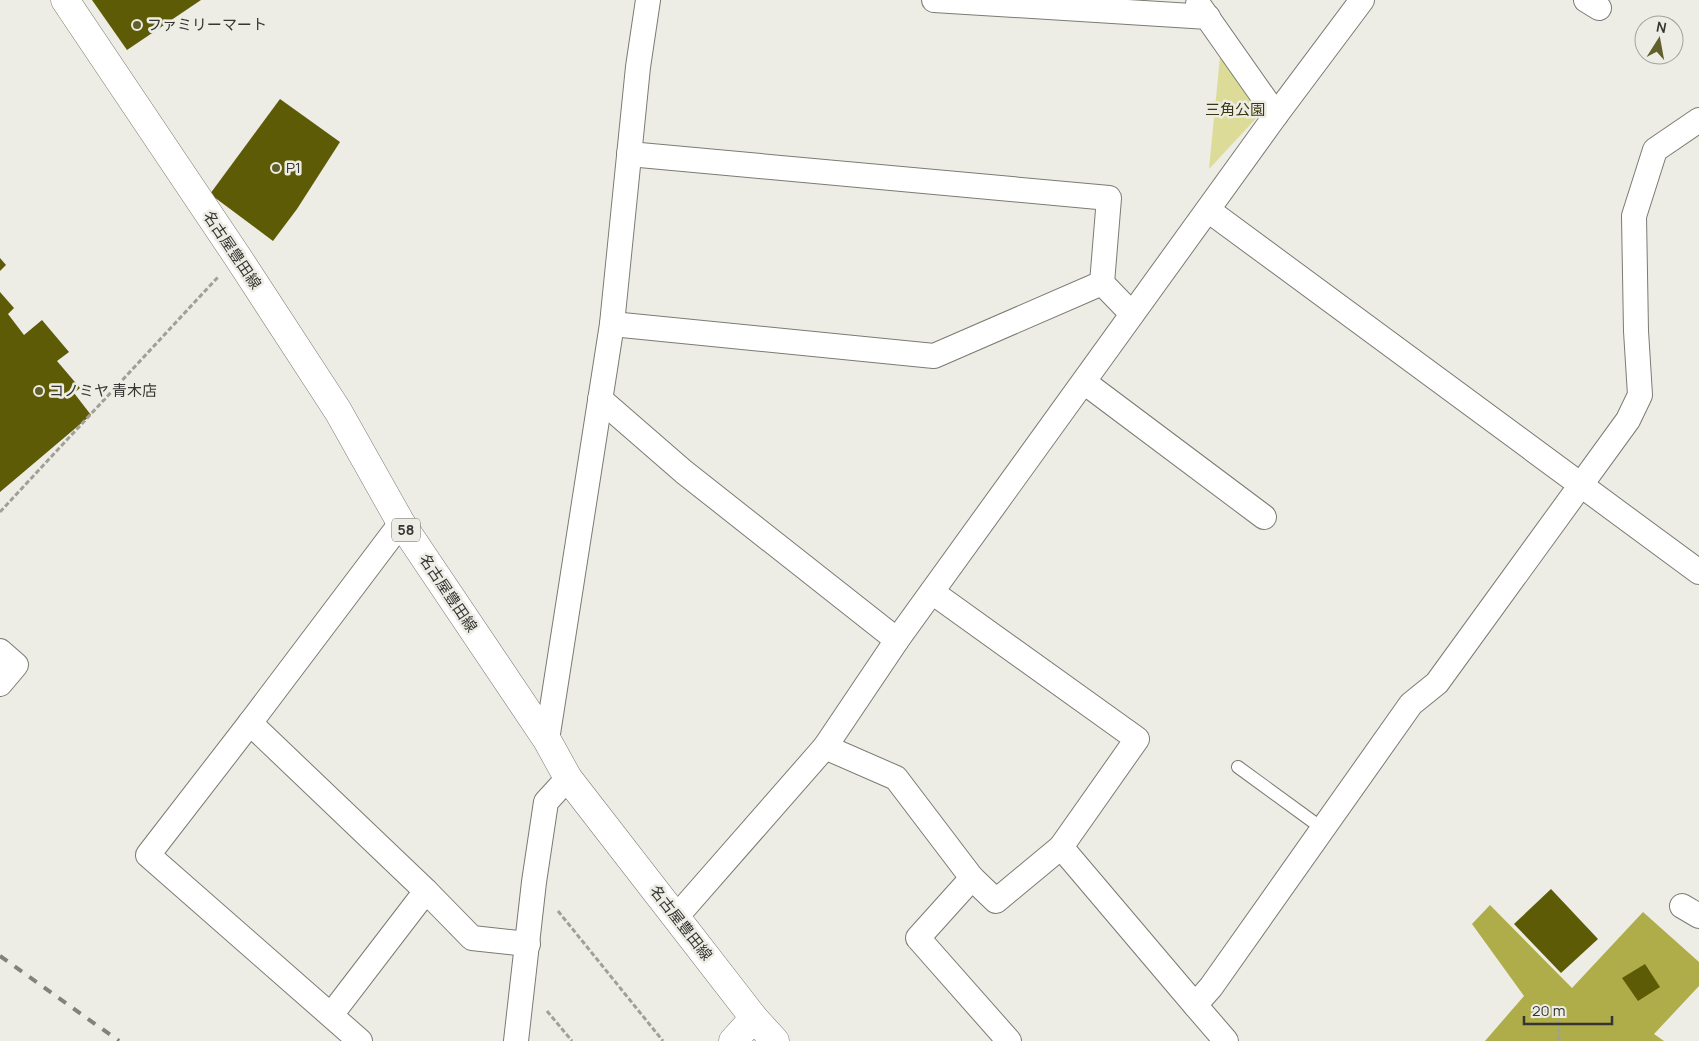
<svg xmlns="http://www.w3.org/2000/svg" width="1699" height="1041" font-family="Manrope,'Noto Sans JP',sans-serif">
  <rect width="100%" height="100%" fill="#edede5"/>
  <!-- green -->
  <path fill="#dcdb97" d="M1220 57 1262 112 1209 169Z"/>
  <!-- forest -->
  <path fill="#afac4a" d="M1490 905 1572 988 1643 912 1699 962V986L1654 1034 1664 1041H1485L1524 996 1472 924Z"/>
  <!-- building -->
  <g fill="#5e5b06">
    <path d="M92 0H201L127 50Z"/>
    <path d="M280 99 340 142 297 209 273 241 210 194Z"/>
    <path d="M0 258 6 265 0 271Z"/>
    <path d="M0 292 14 308 8 314 24 335 42 320 69 352 57 361 80 388 74 393 91 415 0 492Z"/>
    <path d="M1551 889 1598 939 1561 973 1514 924Z"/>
    <path d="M1645 964 1660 987 1638 1001 1622 978Z"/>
  </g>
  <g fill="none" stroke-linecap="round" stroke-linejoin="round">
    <defs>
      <path id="lane" d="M1238 767 1323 829"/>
      <g id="street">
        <path d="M934 0 1208 17"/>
        <path d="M1586 0 1599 8"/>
        <path d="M1198 4 1276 115"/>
        <path d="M1208 210 1699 572"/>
        <path d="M1102 283 1132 314"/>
        <path d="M612 324 934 356 1102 283 1109 198 629 154"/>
        <path d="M1084 382 1264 517"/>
        <path d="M600 399 684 472 897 640"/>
        <path d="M401 523 250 723 426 891 472 938 528 944"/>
        <path d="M0 651 16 665 0 684"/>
        <path d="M250 723 148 855 360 1041"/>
        <path d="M547 740 612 324 638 67 648 0"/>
        <path d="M825 747 896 778 972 878 996 901 1061 847 1137 739 932 592"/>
        <path d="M1061 847 1195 1005 1211 987 1411 704 1437 683 1628 420 1640 395 1636 331 1634 216 1655 150 1699 120"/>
        <path d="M972 878 918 938 1009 1041"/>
        <path d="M1682 906 1699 916"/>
        <path d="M677 916 825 747 897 640 1276 115 1362 0"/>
        <path d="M1195 1005 1226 1041"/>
        <path d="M331 1015 426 891"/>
        <path d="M516 1041 534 882 546 802 568 778"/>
      </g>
      <path id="secondary" d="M733 1041 754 1018"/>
      <path id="primary" d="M65 0 237 256 338 411 401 523 547 740 568 778 754 1018 775 1041"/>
    </defs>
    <!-- lane casing -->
    <use href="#lane" stroke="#7b7b74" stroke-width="14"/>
    <!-- street casing -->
    <use href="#street" stroke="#7b7b74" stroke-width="26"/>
    <!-- secondary casing -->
    <use href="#secondary" stroke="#7b7b74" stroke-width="29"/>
    <!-- primary casing -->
    <use href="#primary" stroke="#7b7b74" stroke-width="29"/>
    <!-- path -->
    <g stroke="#a0a09a" stroke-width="3" stroke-dasharray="5 2.5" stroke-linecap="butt">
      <path d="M0 512 218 277"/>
      <path d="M558 911 663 1041"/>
      <path d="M547 1011 572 1041"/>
      <path d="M1558 1013 1559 1041"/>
    </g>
    <!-- lane -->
    <use href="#lane" stroke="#fff" stroke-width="12"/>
    <!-- street -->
    <use href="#street" stroke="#fff" stroke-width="24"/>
    <!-- secondary -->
    <use href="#secondary" stroke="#fff" stroke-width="28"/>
    <!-- primary -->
    <use href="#primary" stroke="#fff" stroke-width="28"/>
    <!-- rail -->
    <path stroke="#82827d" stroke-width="4" stroke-dasharray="9 9" stroke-linecap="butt" d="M0 956 119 1041"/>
  </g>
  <!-- markers -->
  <g fill="#61602d" stroke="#edede5" stroke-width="2">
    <circle cx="137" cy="25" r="5"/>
    <circle cx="276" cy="168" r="5"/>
    <circle cx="39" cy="391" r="5"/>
  </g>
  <g text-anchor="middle" stroke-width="5" stroke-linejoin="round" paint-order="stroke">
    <!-- shield labels -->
    <rect fill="#edede5" stroke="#6c6c68" stroke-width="1" x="392" y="518.5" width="28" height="23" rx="4"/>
    <g font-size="14" font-weight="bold" fill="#353532">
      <text x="406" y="535">58</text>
    </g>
    <!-- poi labels -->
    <g font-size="15" fill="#353532" stroke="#edede5" text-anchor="start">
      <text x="147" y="30">ファミリーマート</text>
      <text x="286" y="173">P1</text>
      <text x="49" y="396">コノミヤ 青木店</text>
    </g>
    <!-- park labels -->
    <g font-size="15" fill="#3a380e" stroke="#edede5">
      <text x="1235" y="115">三角公園</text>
    </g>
    <!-- street labels -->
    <g font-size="15" fill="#353532" stroke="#edede5">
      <text transform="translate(232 250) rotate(56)" y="5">名古屋豊田線</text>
      <text transform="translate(448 593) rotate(56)" y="5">名古屋豊田線</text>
      <text transform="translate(681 923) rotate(52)" y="5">名古屋豊田線</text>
    </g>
  </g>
  <!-- north arrow -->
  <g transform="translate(1659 40) rotate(11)"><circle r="24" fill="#edede5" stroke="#a3a39d"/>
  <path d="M0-4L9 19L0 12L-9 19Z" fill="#61602d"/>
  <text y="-8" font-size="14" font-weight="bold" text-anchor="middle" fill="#353532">N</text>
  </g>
  <!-- scale -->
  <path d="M1524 1016v8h88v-8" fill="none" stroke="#353532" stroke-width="2.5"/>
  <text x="1532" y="1016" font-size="15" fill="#353532" stroke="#edede5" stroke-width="4" paint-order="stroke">20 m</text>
</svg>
